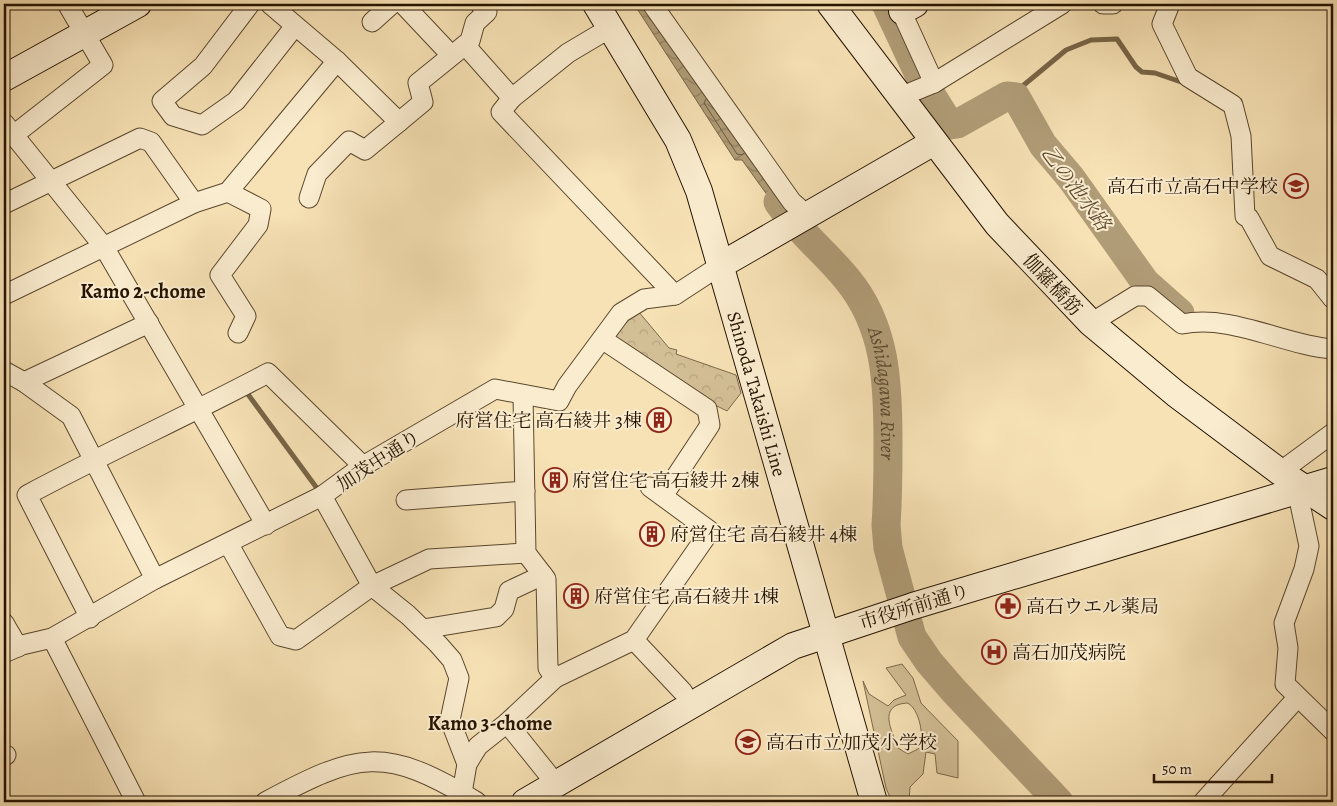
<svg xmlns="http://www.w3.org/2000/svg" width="1337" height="806" font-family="Alegreya,'Noto Serif JP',serif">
  <defs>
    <pattern id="park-crowns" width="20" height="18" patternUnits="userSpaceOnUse" patternTransform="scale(1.25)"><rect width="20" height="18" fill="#d3bf96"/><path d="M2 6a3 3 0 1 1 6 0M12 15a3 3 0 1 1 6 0" fill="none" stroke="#b5a380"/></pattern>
    <pattern id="water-waves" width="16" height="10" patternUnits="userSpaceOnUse" patternTransform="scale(1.25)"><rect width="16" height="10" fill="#b09c77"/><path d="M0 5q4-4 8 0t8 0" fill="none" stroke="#8f7e5f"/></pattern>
  </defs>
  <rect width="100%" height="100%" fill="#f7e2b5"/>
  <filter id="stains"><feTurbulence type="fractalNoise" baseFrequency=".004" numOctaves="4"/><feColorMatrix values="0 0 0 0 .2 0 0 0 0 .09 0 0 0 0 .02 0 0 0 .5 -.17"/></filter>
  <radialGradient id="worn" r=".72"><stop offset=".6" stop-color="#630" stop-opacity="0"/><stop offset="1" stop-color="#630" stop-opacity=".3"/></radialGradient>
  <!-- park -->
  <path fill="url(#park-crowns)" stroke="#7c694b" d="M638 311 669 348 677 350 676 354 736 375 741 393 727 411 705 400 617 341 614 329Z"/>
  <!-- pitch -->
  <path fill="#d3bf96" stroke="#7c694b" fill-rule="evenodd" d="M902 664 913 678 921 703 958 741V778L937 773 935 754 926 752 923 774 910 787 909 802H892L886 788 863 681 869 694 888 706 894 700 906 695 886 668ZM907 703C919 707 926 740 918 749L908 754 898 748C892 731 877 705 907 703Z"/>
  <!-- water -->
  <path fill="url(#water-waves)" stroke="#786547" d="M634 4H643L797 214 786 221 742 160H735Z"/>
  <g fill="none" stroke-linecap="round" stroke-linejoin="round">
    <!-- shore -->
    <path stroke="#6a583c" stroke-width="1" d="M706 99 704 103 737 154 742 155 744 153"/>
    <!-- stream -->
    <g stroke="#786547" stroke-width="5">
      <path d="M1016 97 1019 89 1066 50 1091 40 1117 39 1136 67 1142 72 1155 73 1187 84"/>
      <path d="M247 393 319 491"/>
    </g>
    <!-- river -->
    <g stroke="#b09c77" stroke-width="29">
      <path d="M886 4 920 77 950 125 957 124 1007 96 1016 97 1043 145 1071 178 1145 282 1180 313"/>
      <path id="s1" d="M778 202C798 231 825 252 847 279 886 326 888 383 888 441 888 469 888 497 886 525L888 548 912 637 929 662 954 691 1059 802"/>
    </g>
    <defs>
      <g id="street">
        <path d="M250 4 203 66 162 101 173 116 202 125 236 101 295 26"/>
        <path d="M270 4 337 61 399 122 423 102 418 83 465 45 512 98 501 112 675 295"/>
        <path d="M403 4 451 55"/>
        <path d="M652 4 792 202 808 216"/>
        <path d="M898 4 934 83"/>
        <path d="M1103 4H1113"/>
        <path d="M1170 4 1162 24 1188 77 1233 105 1241 136 1245 216 1249 218 1270 256 1317 279 1333 299"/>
        <path d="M372 22 392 4"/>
        <path d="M465 45 470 41 475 23 487 12 480 4"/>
        <path d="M900 97 934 83 1062 4"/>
        <path d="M512 98 568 53 610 28"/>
        <path d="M4 123 104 247 266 525"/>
        <path d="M15 134 103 65 69 7 71 4"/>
        <path d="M228 192 261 209 258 225 220 275 246 316 238 333"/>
        <path d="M309 198 317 174 349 141 365 150 399 122"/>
        <path d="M4 204 140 138 151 142 194 203"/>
        <path d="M4 295 194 203 228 192 337 61"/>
        <path d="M1091 323 1135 296H1148L1182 324C1232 314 1283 345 1333 349"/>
        <path d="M602 339 707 409 710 425 663 496"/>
        <path d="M4 371 24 382 71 416 155 579"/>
        <path d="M24 382 149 323"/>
        <path d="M523 396 526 553 546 579 548 668 555 678"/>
        <path d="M1280 472 1333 433"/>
        <path d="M1308 488 1300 504 1309 546 1304 569 1284 623 1288 648 1285 684 1333 731"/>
        <path d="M322 496 372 586 408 615 438 644 452 660 459 678 450 720 467 764 462 793"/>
        <path d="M406 500 525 491"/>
        <path d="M228 543 280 636 296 640 372 586 429 559 526 553"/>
        <path d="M90 618 27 495C107 452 189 415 268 373L363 466"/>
        <path d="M4 623 18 647"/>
        <path d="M423 629 496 617 504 609 509 591 543 575"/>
        <path d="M52 638 136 802"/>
        <path d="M634 640 683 692"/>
        <path d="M4 653 22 645 52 638 155 579 322 496 363 466 495 389 559 401 567 386 621 313 644 299 675 295 721 265"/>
        <path d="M507 723 548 774"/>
        <path d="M4 756 6 755"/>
        <path d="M467 764 478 746 507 723 555 678 634 640 710 531 650 487"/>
        <path d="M265 802C358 752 384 745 477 802"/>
        <path d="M1203 802 1297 698"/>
      </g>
      <g id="secondary">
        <path id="s2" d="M596 4 678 140 699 191 874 802"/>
        <path d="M830 4 997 224 1091 323 1176 394 1280 472 1333 507"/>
        <path d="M902 11 915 4"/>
        <path d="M4 78 138 4"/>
        <path d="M721 265 934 142"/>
        <path d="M525 802 793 646 913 606 1333 480"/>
      </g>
    </defs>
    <!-- street casing -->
    <use href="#street" stroke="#5a472d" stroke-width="21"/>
    <!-- secondary casing -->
    <use href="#secondary" stroke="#251300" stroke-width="28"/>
    <!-- street -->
    <use href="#street" stroke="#faeccf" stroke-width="19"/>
    <!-- secondary -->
    <use href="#secondary" stroke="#faeccf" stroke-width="26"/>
  </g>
  <!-- icons -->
  <defs>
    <symbol id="school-ring" viewBox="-11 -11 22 22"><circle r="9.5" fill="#faeccf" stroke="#8f2418" stroke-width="1.5"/><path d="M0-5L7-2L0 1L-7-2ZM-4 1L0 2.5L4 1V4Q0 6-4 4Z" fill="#8f2418"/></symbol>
    <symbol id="building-ring" viewBox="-11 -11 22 22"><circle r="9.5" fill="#faeccf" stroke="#8f2418" stroke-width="1.5"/><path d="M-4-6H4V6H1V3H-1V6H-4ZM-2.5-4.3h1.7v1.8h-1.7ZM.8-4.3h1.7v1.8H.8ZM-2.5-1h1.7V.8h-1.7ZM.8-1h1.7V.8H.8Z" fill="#8f2418"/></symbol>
    <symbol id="pharmacy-ring" viewBox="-11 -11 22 22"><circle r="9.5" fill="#faeccf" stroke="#8f2418" stroke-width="1.5"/><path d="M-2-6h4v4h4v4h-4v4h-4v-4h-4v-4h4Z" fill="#8f2418"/></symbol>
    <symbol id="hospital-ring" viewBox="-11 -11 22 22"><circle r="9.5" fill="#faeccf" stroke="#8f2418" stroke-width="1.5"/><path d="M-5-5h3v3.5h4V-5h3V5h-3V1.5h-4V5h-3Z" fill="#8f2418"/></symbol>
  </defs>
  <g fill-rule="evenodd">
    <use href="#school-ring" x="1282" y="172" width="28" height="28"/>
    <use href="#building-ring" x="645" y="406" width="28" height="28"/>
    <use href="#building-ring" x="541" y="466" width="28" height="28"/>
    <use href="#building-ring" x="638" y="520" width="28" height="28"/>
    <use href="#building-ring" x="562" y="582" width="28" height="28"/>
    <use href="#pharmacy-ring" x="994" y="592" width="28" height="28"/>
    <use href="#hospital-ring" x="980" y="638" width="28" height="28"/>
    <use href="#school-ring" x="734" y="728" width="28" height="28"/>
  </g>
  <g text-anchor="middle" stroke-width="4" stroke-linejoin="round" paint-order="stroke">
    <!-- poi labels -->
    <g font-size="19" fill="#251300" stroke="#faeccf" text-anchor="start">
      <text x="1278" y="193" text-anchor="end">高石市立高石中学校</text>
      <text x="642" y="427" text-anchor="end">府営住宅 高石綾井 3棟</text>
      <text x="572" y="487">府営住宅 高石綾井 2棟</text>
      <text x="670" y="541">府営住宅 高石綾井 4棟</text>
      <text x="594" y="603">府営住宅 高石綾井 1棟</text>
      <text x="1026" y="613">高石ウエル薬局</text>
      <text x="1012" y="659">高石加茂病院</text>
      <text x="766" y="749">高石市立加茂小学校</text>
    </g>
    <!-- street labels -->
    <g font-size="19" fill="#251300" stroke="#faeccf">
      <text transform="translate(1053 284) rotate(47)" y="7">伽羅橋筋</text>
      <text dy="7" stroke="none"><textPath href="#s2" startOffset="425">Shinoda Takaishi Line</textPath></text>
      <text transform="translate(378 460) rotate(-33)" y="7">加茂中通り</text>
      <text transform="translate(914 606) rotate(-17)" y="7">市役所前通り</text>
    </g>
    <!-- water labels -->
    <g font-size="20" font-style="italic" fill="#5d4a30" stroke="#faeccf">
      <text transform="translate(1076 188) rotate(53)" y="7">乙の池水路</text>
      <text dy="7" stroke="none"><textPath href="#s1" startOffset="226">Ashidagawa River</textPath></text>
    </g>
    <!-- neighbourhood labels -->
    <g font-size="20" font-weight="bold" fill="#251300" stroke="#faeccf">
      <text x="143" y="298">Kamo 2-chome</text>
      <text x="490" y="730">Kamo 3-chome</text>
    </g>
  </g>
  <!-- margin -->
  <rect width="1337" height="806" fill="none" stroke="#f7e2b5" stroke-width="20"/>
  <rect x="5" y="5" width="1327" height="796" fill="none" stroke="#251300" stroke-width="2.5"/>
  <rect x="10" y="10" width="1317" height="786" fill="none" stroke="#251300"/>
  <!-- scale -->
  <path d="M1154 774v8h118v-8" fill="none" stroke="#251300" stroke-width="2.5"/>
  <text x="1162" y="774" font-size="15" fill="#251300" stroke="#faeccf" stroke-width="4" paint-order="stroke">50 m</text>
  <rect width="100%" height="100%" filter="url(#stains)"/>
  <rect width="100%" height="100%" fill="url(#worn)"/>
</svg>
